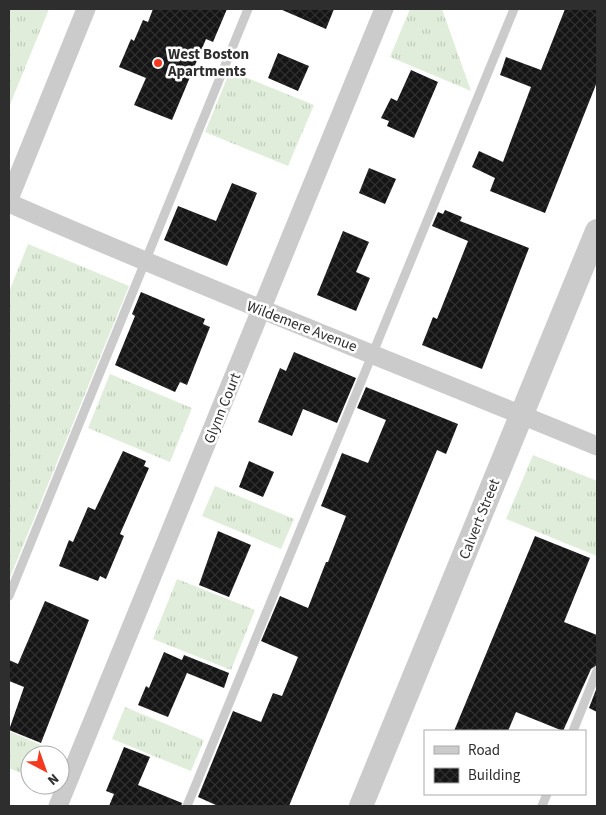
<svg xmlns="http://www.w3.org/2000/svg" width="606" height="815" font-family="'Source Sans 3',sans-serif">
  <defs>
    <pattern id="grass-tufts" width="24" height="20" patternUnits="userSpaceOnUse" patternTransform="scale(1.25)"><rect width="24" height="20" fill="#e0edda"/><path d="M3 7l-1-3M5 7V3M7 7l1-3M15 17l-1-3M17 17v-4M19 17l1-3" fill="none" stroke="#c0ccbb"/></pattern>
    <pattern id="building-cross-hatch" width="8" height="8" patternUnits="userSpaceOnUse" patternTransform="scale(1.25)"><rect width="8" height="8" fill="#151515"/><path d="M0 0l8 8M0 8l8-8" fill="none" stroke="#2f2f2f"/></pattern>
  </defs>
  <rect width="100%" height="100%" fill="#fff"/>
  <!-- grass -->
  <g fill="url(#grass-tufts)">
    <path d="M9 9H49L9 107Z"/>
    <path d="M410 9H442L471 91 390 57Z"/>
    <path d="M230 71 314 105 288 166 205 132Z"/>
    <path d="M28 244 129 286 9 580V292Z"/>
    <path d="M110 374 192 408 170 462 88 428Z"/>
    <path d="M533 455 597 481V556L506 519Z"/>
    <path d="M215 486 294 519 281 549 202 516Z"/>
    <path d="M177 579 255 610 231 670 153 639Z"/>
    <path d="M125 707 204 740 191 771 112 739Z"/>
    <path d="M9 731 50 749 47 755H30V777L9 768Z"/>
  </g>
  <!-- building -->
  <g fill="url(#building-cross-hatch)">
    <path d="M153 9H227L213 42 206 39 172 120 134 105 146 78 119 67 131 39 134 41 143 20 148 22Z"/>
    <path d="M280 9H334L326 29Z"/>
    <path d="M565 9H597V82L545 213 490 191 495 178 472 167 479 151 503 162 531 87 500 75 506 57 541 70Z"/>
    <path d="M278 53 309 66 298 91 268 78Z"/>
    <path d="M411 70 438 82 414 138 387 126 389 121 381 118 391 98 397 101Z"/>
    <path d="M369 168 396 179 385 204 359 193Z"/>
    <path d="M232 183 257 193 227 266 164 240 178 206 216 221Z"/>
    <path d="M445 210 462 217 460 221 529 248 482 369 422 345 433 317 437 319 468 241 432 226 438 212 443 214Z"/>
    <path d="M343 231 369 242 356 272 370 278 356 311 317 295Z"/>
    <path d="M141 292 205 319 203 324 210 327 187 385 180 382 175 392 115 365 135 316 132 314Z"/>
    <path d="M294 352 356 378 337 423 303 409 292 436 258 422 280 368 286 371Z"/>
    <path d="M366 387 458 424 446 454 437 450 289 806H218L198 797 233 711 261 722 273 693 282 696 298 657 261 641 280 596 308 608 326 562H328L346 516 321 506 342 453 368 463 386 420 357 408Z"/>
    <path d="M123 451 146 461 144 466 149 468 120 534 124 536 106 579 100 576 98 581 59 566 69 540 73 542 88 507 95 510Z"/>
    <path d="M249 461 274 472 263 497 239 487Z"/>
    <path d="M218 531 251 545 229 597 199 585Z"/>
    <path d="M535 536 590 558 564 622 597 635V665L591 669 563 731 516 712 508 731H454Z"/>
    <path d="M45 601 89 620 41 743 9 730 24 687 9 681V660L18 664Z"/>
    <path d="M164 652 182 660 184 655 229 673 224 688 187 673 168 717 138 705 146 686 149 688Z"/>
    <path d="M597 687V712L589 708Z"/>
    <path d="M124 747 150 757 138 785 182 803 181 806H109L114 794 106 791Z"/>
  </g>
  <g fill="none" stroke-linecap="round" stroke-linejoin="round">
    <!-- service -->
    <g stroke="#cbcbcb" stroke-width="9">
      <path d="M9 596 248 9"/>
      <path d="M573 731 597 671"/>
      <path d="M187 806 514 9"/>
      <path d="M542 806 547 794"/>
    </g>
    <!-- minor -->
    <g stroke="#cbcbcb" stroke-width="19">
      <path d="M9 199 86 9"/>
      <path d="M9 203C203 288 401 365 597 446"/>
      <path d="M58 806 384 9"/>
    </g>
    <!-- tertiary -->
    <path stroke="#cbcbcb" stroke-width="24" d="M361 806 597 231"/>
  </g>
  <!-- markers -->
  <circle fill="#f53920" stroke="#fff" stroke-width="2" cx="158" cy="63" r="5"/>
  <g text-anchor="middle" stroke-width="5" stroke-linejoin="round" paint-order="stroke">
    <!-- poi labels -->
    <g font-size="15" font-weight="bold" fill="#2e2e2e" stroke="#fff" text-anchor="start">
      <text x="168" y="59">West Boston<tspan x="168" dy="17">Apartments</tspan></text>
    </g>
    <!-- street labels -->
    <g font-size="15" fill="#2e2e2e" stroke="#fff">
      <text transform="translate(302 326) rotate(21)" y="5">Wildemere Avenue</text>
      <text transform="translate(222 408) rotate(-68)" y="5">Glynn Court</text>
      <text transform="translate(479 519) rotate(-68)" y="5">Calvert Street</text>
    </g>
  </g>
  <!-- border -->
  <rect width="606" height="815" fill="none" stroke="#2e2e2e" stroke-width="20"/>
  <!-- legend -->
  <rect x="424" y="730" width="162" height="65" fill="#ffffff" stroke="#ababab"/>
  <rect x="434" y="746" width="25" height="8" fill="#cbcbcb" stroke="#ababab"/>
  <text x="468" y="755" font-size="15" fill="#2e2e2e">Road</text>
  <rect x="434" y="768" width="25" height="15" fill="url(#building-cross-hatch)" stroke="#ababab"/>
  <text x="468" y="780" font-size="15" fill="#2e2e2e">Building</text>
  <!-- north arrow -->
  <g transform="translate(45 770) rotate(139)"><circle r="24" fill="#ffffff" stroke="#ababab"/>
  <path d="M0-4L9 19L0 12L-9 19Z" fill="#f53920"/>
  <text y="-8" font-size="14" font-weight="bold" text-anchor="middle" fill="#2e2e2e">N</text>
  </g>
</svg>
